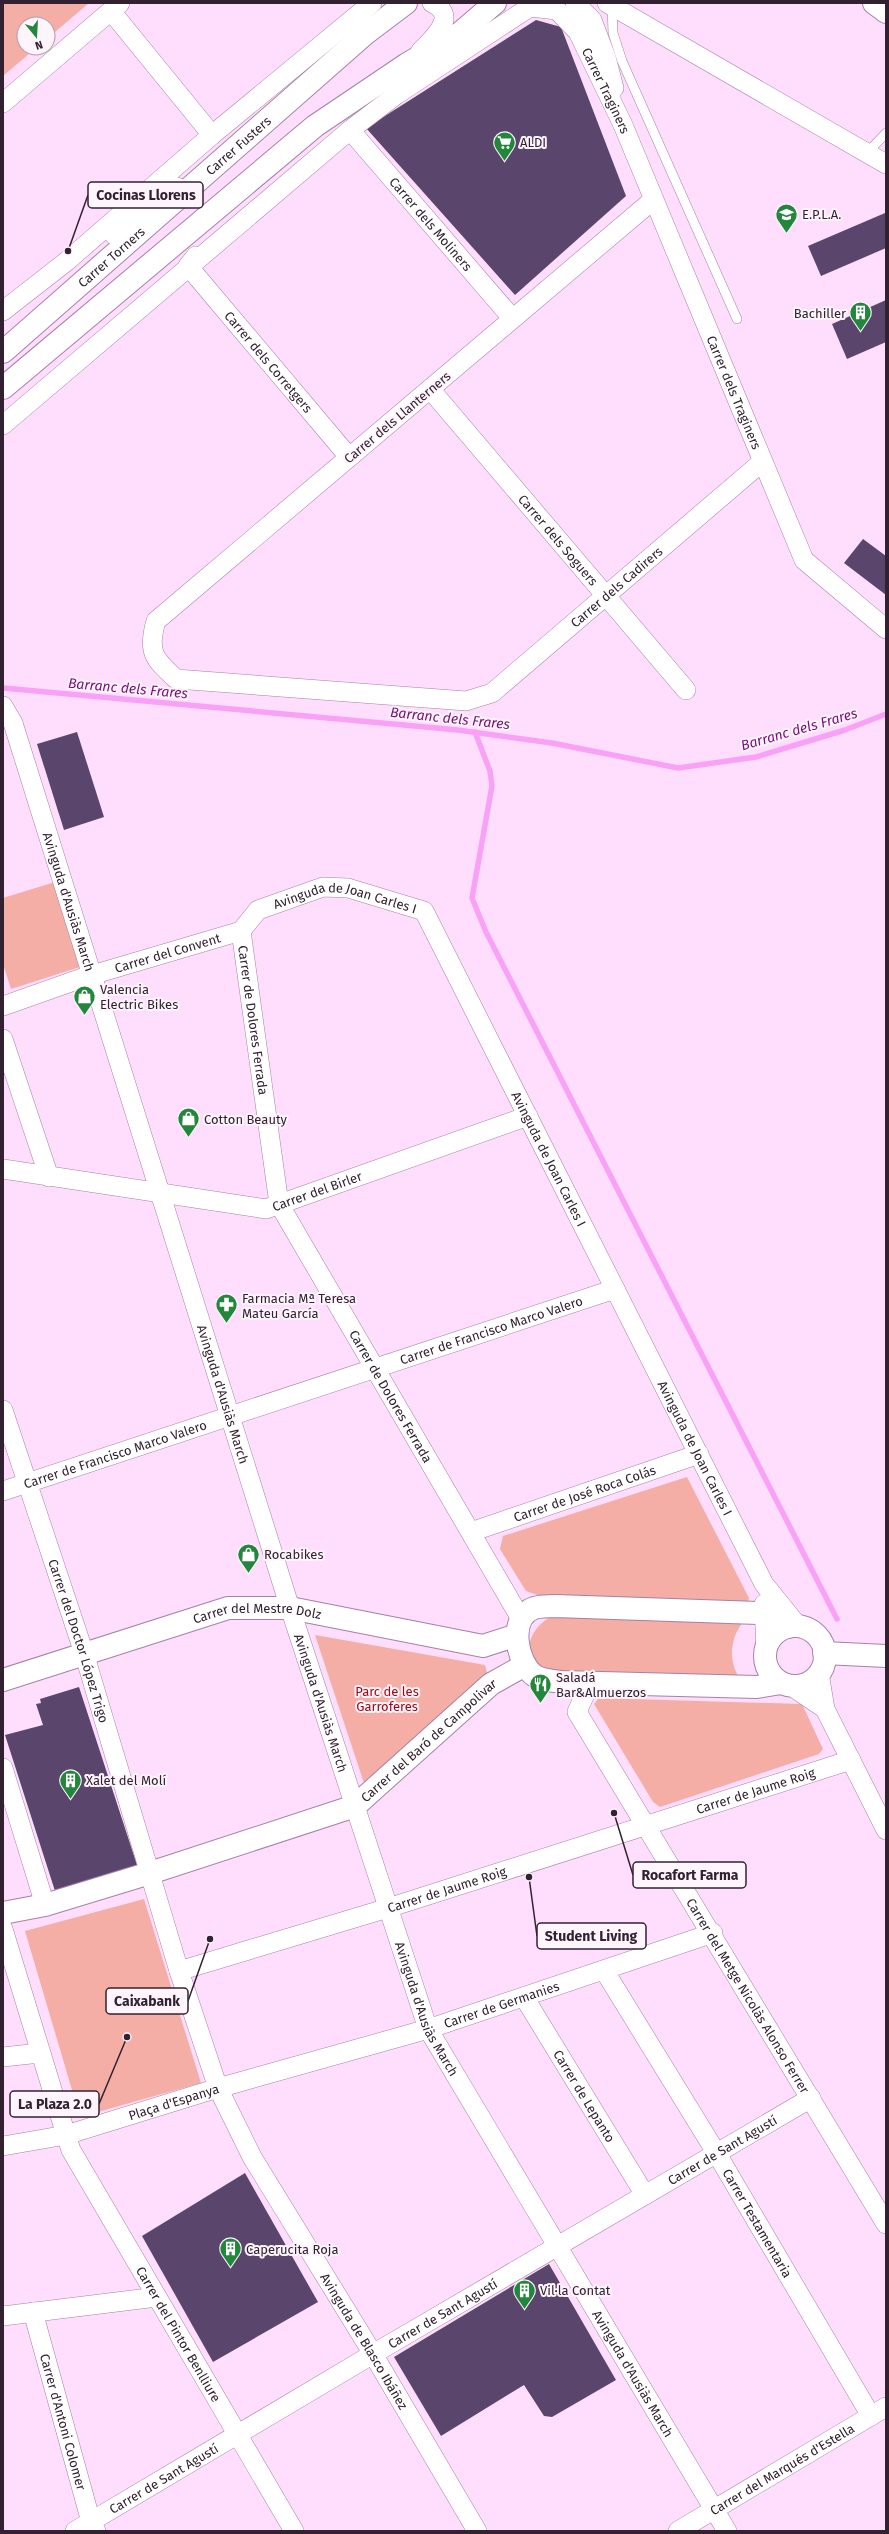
<svg xmlns="http://www.w3.org/2000/svg" width="889" height="2534" font-family="'Fira Sans',sans-serif">
  <rect width="100%" height="100%" fill="#ffdefd"/>
  <!-- green -->
  <g fill="#f4aea5">
    <path d="M3 3H89L48 38V24H24V48H36L3 76Z"/>
    <path d="M55 882 80 967 11 989 3 964V898Z"/>
    <path d="M687 1477 749 1598 748 1603 540 1596 526 1591 500 1549 503 1536Z"/>
    <path d="M553 1616 743 1622C729 1640 728 1663 742 1682L558 1676C552 1673 542 1671 537 1667 519 1649 535 1623 553 1616Z"/>
    <path d="M315 1635 485 1665 487 1673 369 1783H364Z"/>
    <path d="M599 1698 802 1704 823 1749 819 1754 660 1807 653 1802 594 1704Z"/>
    <path d="M144 1899 201 2083 80 2117 25 1931Z"/>
  </g>
  <g fill="none" stroke-linecap="round" stroke-linejoin="round">
    <!-- stream -->
    <g stroke="#f8a1f6" stroke-width="5.5">
      <path d="M3 688 458 730 552 743 678 768 756 757 845 730 886 714"/>
      <path d="M475 732 490 771 492 786 472 898 486 932 837 1619"/>
    </g>
  </g>
  <!-- building -->
  <g fill="#5a466d">
    <path d="M536 20 561 27 626 196 515 295 366 128Z"/>
    <path d="M885 213 886 248 821 276 808 246Z"/>
    <path d="M886 300V342L847 359 832 324Z"/>
    <path d="M863 539 886 556V595L844 563Z"/>
    <path d="M77 732 104 817 64 830 37 744Z"/>
    <path d="M79 1687 137 1865 55 1891 5 1735 43 1725 36 1704 41 1703 40 1699Z"/>
    <path d="M245 2173 318 2302 213 2362 142 2236Z"/>
    <path d="M549 2264 616 2380 552 2417 544 2416 524 2385 441 2436 394 2357Z"/>
  </g>
  <g fill="none" stroke-linecap="round" stroke-linejoin="round">
    <defs>
      <g id="lane">
        <path d="M612 5 613 33 622 61 737 319"/>
        <path d="M867 153 886 133"/>
      </g>
      <g id="street">
        <path d="M575 3 592 20 606 57 614 88"/>
        <path d="M607 3 886 164"/>
        <path d="M111 11 212 135"/>
        <path d="M420 52C432 39 460 16 432 3"/>
        <path d="M3 103 120 3"/>
        <path id="s1" d="M350 130 512 318"/>
        <path id="s2" d="M653 200 156 621C147 652 154 659 176 679L466 701 492 693 762 462"/>
        <path d="M114 235 177 187"/>
        <path id="s3" d="M196 256 188 266 349 457"/>
        <path d="M3 311 67 261 212 135 372 3"/>
        <path id="s4" d="M430 389 686 690"/>
        <path id="s5" d="M3 425 350 130 396 95 530 7 557 10 578 32 623 125 804 560 886 629"/>
        <path id="s6" d="M3 706 13 723 290 1608 428 2029 727 2531"/>
        <path id="s7" d="M241 931 258 910 323 887 348 888 424 911 764 1584 798 1626"/>
        <path id="s8" d="M241 931 279 1204 521 1619"/>
        <path id="s9" d="M3 1006 85 977 241 931"/>
        <path d="M3 1039 49 1177"/>
        <path id="s10" d="M3 1169 266 1209 528 1116"/>
        <path id="s11" d="M3 1410 84 1653 179 1971 218 2088 252 2157 373 2354 477 2531"/>
        <path id="s12" d="M3 1491 615 1289"/>
        <path id="s13" d="M471 1532 699 1454"/>
        <path d="M764 1604 766 1648"/>
        <path id="s14" d="M590 1683 577 1712 886 2224"/>
        <path d="M791 1686 825 1709 819 1673"/>
        <path d="M825 1709 886 1830"/>
        <path d="M3 1768 45 1905"/>
        <path id="s15" d="M3 1929 66 2135 218 2088 428 2029 713 1933"/>
        <path id="s16" d="M604 1970 717 2154 871 2416"/>
        <path id="s17" d="M179 1971 388 1908 851 1760"/>
        <path id="s18" d="M524 1997 645 2195"/>
        <path d="M3 2057 40 2053"/>
        <path id="s19" d="M3 2146 66 2135 71 2150 294 2531"/>
        <path id="s20" d="M33 2312 91 2522 96 2531"/>
        <path d="M3 2316 157 2297"/>
        <path id="s21" d="M75 2531 373 2354 811 2098"/>
        <path id="s22" d="M678 2531 886 2407"/>
      </g>
      <g id="secondary">
        <path d="M874 3 886 12"/>
        <path id="s23" d="M3 352 365 34 406 3"/>
        <path d="M3 388 315 126 407 64 460 33 495 3"/>
        <circle cx="795" cy="1656" r="30"/>
        <path d="M824 1653 886 1656"/>
        <path id="s24" d="M3 1680 228 1608H290L483 1646 517 1635"/>
        <path d="M781 1683 757 1687 562 1682C554 1681 541 1680 535 1676 516 1663 508 1617 534 1608 541 1606 549 1606 556 1606L758 1613 788 1627"/>
        <path id="s25" d="M3 1913 45 1905 150 1873 355 1806 491 1684 525 1665"/>
      </g>
    </defs>
    <!-- lane casing -->
    <use href="#lane" stroke="#a681a5" stroke-width="10"/>
    <!-- street casing -->
    <use href="#street" stroke="#a681a5" stroke-width="20"/>
    <!-- secondary casing -->
    <use href="#secondary" stroke="#a681a5" stroke-width="24"/>
    <!-- lane -->
    <use href="#lane" stroke="#fff" stroke-width="9"/>
    <!-- street -->
    <use href="#street" stroke="#fff" stroke-width="19"/>
    <!-- secondary -->
    <use href="#secondary" stroke="#fff" stroke-width="22"/>
  </g>
  <!-- icons -->
  <defs>
    <symbol id="supermarket-pin" viewBox="-11 -11 22 30"><path d="M0 17L-7.5 6A9.5 9.5 0 1 1 7.5 6Z" fill="#23873b" stroke="#fdf4fc"/><path d="M-6-5.5h2.5l.6 2H6L4.5 2H-2.5L-4.4-4H-6ZM-1.5 3.2a1.3 1.3 0 1 0 .1 0ZM3 3.2a1.3 1.3 0 1 0 .1 0Z" fill="#fff"/></symbol>
    <symbol id="school-pin" viewBox="-11 -11 22 30"><path d="M0 17L-7.5 6A9.5 9.5 0 1 1 7.5 6Z" fill="#23873b" stroke="#fdf4fc"/><path d="M0-5L7-2L0 1L-7-2ZM-4 1L0 2.5L4 1V4Q0 6-4 4Z" fill="#fff"/></symbol>
    <symbol id="building-pin" viewBox="-11 -11 22 30"><path d="M0 17L-7.5 6A9.5 9.5 0 1 1 7.5 6Z" fill="#23873b" stroke="#fdf4fc"/><path d="M-4-6H4V6H1V3H-1V6H-4ZM-2.5-4.3h1.7v1.8h-1.7ZM.8-4.3h1.7v1.8H.8ZM-2.5-1h1.7V.8h-1.7ZM.8-1h1.7V.8H.8Z" fill="#fff"/></symbol>
    <symbol id="shop-pin" viewBox="-11 -11 22 30"><path d="M0 17L-7.5 6A9.5 9.5 0 1 1 7.5 6Z" fill="#23873b" stroke="#fdf4fc"/><path d="M-5-2.5h2.3a2.7 3.5 0 0 1 5.4 0H5L5.5 6h-11ZM-1.5-2.5h3a1.5 2.3 0 0 0-3 0Z" fill="#fff"/></symbol>
    <symbol id="pharmacy-pin" viewBox="-11 -11 22 30"><path d="M0 17L-7.5 6A9.5 9.5 0 1 1 7.5 6Z" fill="#23873b" stroke="#fdf4fc"/><path d="M-2-6h4v4h4v4h-4v4h-4v-4h-4v-4h4Z" fill="#fff"/></symbol>
    <symbol id="restaurant-pin" viewBox="-11 -11 22 30"><path d="M0 17L-7.5 6A9.5 9.5 0 1 1 7.5 6Z" fill="#23873b" stroke="#fdf4fc"/><path d="M-5-6h1v4h1v-4h1v4h1v-4h1v5L-1.5 .5V6h-2V.5L-5-1ZM5-6V6H3V1.5H1.5Q1.5-4 5-6Z" fill="#fff"/></symbol>
  </defs>
  <g fill-rule="evenodd">
    <use href="#supermarket-pin" x="492" y="130" width="25" height="34"/>
    <use href="#school-pin" x="774" y="202" width="25" height="34"/>
    <use href="#building-pin" x="848" y="300" width="25" height="34"/>
    <use href="#shop-pin" x="72" y="984" width="25" height="34"/>
    <use href="#shop-pin" x="176" y="1106" width="25" height="34"/>
    <use href="#pharmacy-pin" x="214" y="1292" width="25" height="34"/>
    <use href="#shop-pin" x="236" y="1542" width="25" height="34"/>
    <use href="#restaurant-pin" x="528" y="1672" width="25" height="34"/>
    <use href="#building-pin" x="58" y="1768" width="25" height="34"/>
    <use href="#building-pin" x="218" y="2236" width="25" height="34"/>
    <use href="#building-pin" x="512" y="2278" width="25" height="34"/>
  </g>
  <g text-anchor="middle" stroke-width="4" stroke-linejoin="round" paint-order="stroke">
    <!-- street labels -->
    <g font-size="13" fill="#322231" stroke="#fdf4fc">
      <text dy="5" stroke="none"><textPath href="#s5" startOffset="796">Carrer Traginers</textPath></text>
      <text dy="5" stroke="none"><textPath href="#s23" startOffset="313">Carrer Fusters</textPath></text>
      <text dy="5" stroke="none"><textPath href="#s1" startOffset="124">Carrer dels Moliners</textPath></text>
      <text dy="5" stroke="none"><textPath href="#s23" startOffset="144">Carrer Torners</textPath></text>
      <text dy="5" stroke="none"><textPath href="#s3" startOffset="138">Carrer dels Corretgers</textPath></text>
      <text dy="5" stroke="none"><textPath href="#s5" startOffset="1124">Carrer dels Traginers</textPath></text>
      <text transform="translate(397 417) rotate(-40)" y="5">Carrer dels Llanterners</text>
      <text dy="5" stroke="none"><textPath href="#s4" startOffset="198">Carrer dels Soguers</textPath></text>
      <text dy="5" stroke="none"><textPath href="#s2" startOffset="1200">Carrer dels Cadirers</textPath></text>
      <text dy="5" stroke="none"><textPath href="#s6" startOffset="207">Avinguda d'Ausiàs March</textPath></text>
      <text dy="5" stroke="none"><textPath href="#s7" startOffset="118">Avinguda de Joan Carles I</textPath></text>
      <text dy="5" stroke="none"><textPath href="#s9" startOffset="173">Carrer del Convent</textPath></text>
      <text dy="5" stroke="none"><textPath href="#s8" startOffset="90">Carrer de Dolores Ferrada</textPath></text>
      <text dy="5" stroke="none"><textPath href="#s7" startOffset="478">Avinguda de Joan Carles I</textPath></text>
      <text dy="5" stroke="none"><textPath href="#s10" startOffset="320">Carrer del Birler</textPath></text>
      <text dy="5" stroke="none"><textPath href="#s12" startOffset="514">Carrer de Francisco Marco Valero</textPath></text>
      <text dy="5" stroke="none"><textPath href="#s6" startOffset="723">Avinguda d'Ausiàs March</textPath></text>
      <text dy="5" stroke="none"><textPath href="#s8" startOffset="498">Carrer de Dolores Ferrada</textPath></text>
      <text dy="5" stroke="none"><textPath href="#s7" startOffset="802">Avinguda de Joan Carles I</textPath></text>
      <text dy="5" stroke="none"><textPath href="#s12" startOffset="118">Carrer de Francisco Marco Valero</textPath></text>
      <text dy="5" stroke="none"><textPath href="#s13" startOffset="120">Carrer de José Roca Colás</textPath></text>
      <text dy="5" stroke="none"><textPath href="#s24" startOffset="265">Carrer del Mestre Dolz</textPath></text>
      <text dy="5" stroke="none"><textPath href="#s11" startOffset="243">Carrer del Doctor López Trigo</textPath></text>
      <text dy="5" stroke="none"><textPath href="#s6" startOffset="1047">Avinguda d'Ausiàs March</textPath></text>
      <text dy="5" stroke="none"><textPath href="#s25" startOffset="467">Carrer del Baró de Campolivar</textPath></text>
      <text dy="5" stroke="none"><textPath href="#s17" startOffset="604">Carrer de Jaume Roig</textPath></text>
      <text dy="5" stroke="none"><textPath href="#s17" startOffset="280">Carrer de Jaume Roig</textPath></text>
      <text dy="5" stroke="none"><textPath href="#s14" startOffset="363">Carrer del Metge Nicolàs Alonso Ferrer</textPath></text>
      <text dy="5" stroke="none"><textPath href="#s15" startOffset="670">Carrer de Germanies</textPath></text>
      <text dy="5" stroke="none"><textPath href="#s6" startOffset="1371">Avinguda d'Ausiàs March</textPath></text>
      <text dy="5" stroke="none"><textPath href="#s18" startOffset="116">Carrer de Lepanto</textPath></text>
      <text dy="5" stroke="none"><textPath href="#s15" startOffset="328">Plaça d'Espanya</textPath></text>
      <text dy="5" stroke="none"><textPath href="#s21" startOffset="751">Carrer de Sant Agustí</textPath></text>
      <text dy="5" stroke="none"><textPath href="#s16" startOffset="296">Carrer Testamentaria</textPath></text>
      <text dy="5" stroke="none"><textPath href="#s21" startOffset="427">Carrer de Sant Agustí</textPath></text>
      <text dy="5" stroke="none"><textPath href="#s19" startOffset="293">Carrer del Pintor Benlliure</textPath></text>
      <text dy="5" stroke="none"><textPath href="#s11" startOffset="1004">Avinguda de Blasco Ibáñez</textPath></text>
      <text dy="5" stroke="none"><textPath href="#s6" startOffset="1791">Avinguda d'Ausiàs March</textPath></text>
      <text dy="5" stroke="none"><textPath href="#s20" startOffset="114">Carrer d'Antoni Colomer</textPath></text>
      <text dy="5" stroke="none"><textPath href="#s22" startOffset="121">Carrer del Marqués d'Estella</textPath></text>
      <text dy="5" stroke="none"><textPath href="#s21" startOffset="103">Carrer de Sant Agustí</textPath></text>
    </g>
    <!-- poi labels -->
    <g font-size="13" fill="#322231" stroke="#fdf4fc" text-anchor="start">
      <text x="520" y="147">ALDI</text>
      <text x="802" y="219">E.P.L.A.</text>
      <text x="846" y="318" text-anchor="end">Bachiller</text>
      <text x="100" y="994">Valencia<tspan x="100" dy="15">Electric Bikes</tspan></text>
      <text x="204" y="1124">Cotton Beauty</text>
      <text x="242" y="1303">Farmacia Mª Teresa<tspan x="242" dy="15">Mateu García</tspan></text>
      <text x="264" y="1559">Rocabikes</text>
      <text x="556" y="1682">Saladá<tspan x="556" dy="15">Bar&amp;Almuerzos</tspan></text>
      <text x="86" y="1785">Xalet del Molí</text>
      <text x="246" y="2254">Caperucita Roja</text>
      <text x="540" y="2295">Vil·la Contat</text>
    </g>
    <!-- park labels -->
    <g font-size="13" fill="#a10911" stroke="#fdf4fc">
      <text x="387" y="1696">Parc de les<tspan x="387" dy="15">Garroferes</tspan></text>
    </g>
    <!-- water labels -->
    <g font-size="14" font-style="italic" fill="#780d7a" stroke="#fdf4fc">
      <text transform="translate(128 688) rotate(5)" y="5">Barranc dels Frares</text>
      <text transform="translate(450 718) rotate(6)" y="5">Barranc dels Frares</text>
      <text transform="translate(799 729) rotate(-16)" y="5">Barranc dels Frares</text>
    </g>
  </g>
  <!-- callouts -->
  <path fill="none" stroke="#322231" stroke-width="1.5" d="M68 251L88 195M614 1813L633 1875M529 1877L537 1936M210 1939L188 2001M127 2037L99 2104"/>
  <g fill="#322231" stroke="#fdf4fc" stroke-width="1.5">
    <circle cx="68" cy="251" r="4"/>
    <circle cx="614" cy="1813" r="4"/>
    <circle cx="529" cy="1877" r="4"/>
    <circle cx="210" cy="1939" r="4"/>
    <circle cx="127" cy="2037" r="4"/>
  </g>
  <g fill="#fdf4fc" stroke="#322231" stroke-width="1.5">
    <rect x="88" y="182" width="115" height="26" rx="4"/>
    <rect x="633" y="1862" width="113" height="26" rx="4"/>
    <rect x="537" y="1923" width="109" height="26" rx="4"/>
    <rect x="106" y="1988" width="82" height="26" rx="4"/>
    <rect x="10" y="2091" width="89" height="26" rx="4"/>
  </g>
  <g font-size="14" text-anchor="middle" font-weight="bold" fill="#322231">
    <text x="146" y="200">Cocinas Llorens</text>
    <text x="690" y="1880">Rocafort Farma</text>
    <text x="591" y="1941">Student Living</text>
    <text x="147" y="2006">Caixabank</text>
    <text x="55" y="2109">La Plaza 2.0</text>
  </g>
  <!-- border -->
  <rect width="889" height="2534" fill="none" stroke="#322231" stroke-width="8"/>
  <!-- north arrow -->
  <g transform="translate(36 36) rotate(162)"><circle r="19" fill="#fdf4fc" stroke="#aca0ab"/>
  <path d="M0-3L7 15L0 10L-7 15Z" fill="#23873b"/>
  <text y="-6" font-size="11" font-weight="bold" text-anchor="middle" fill="#322231">N</text>
  </g>
</svg>
